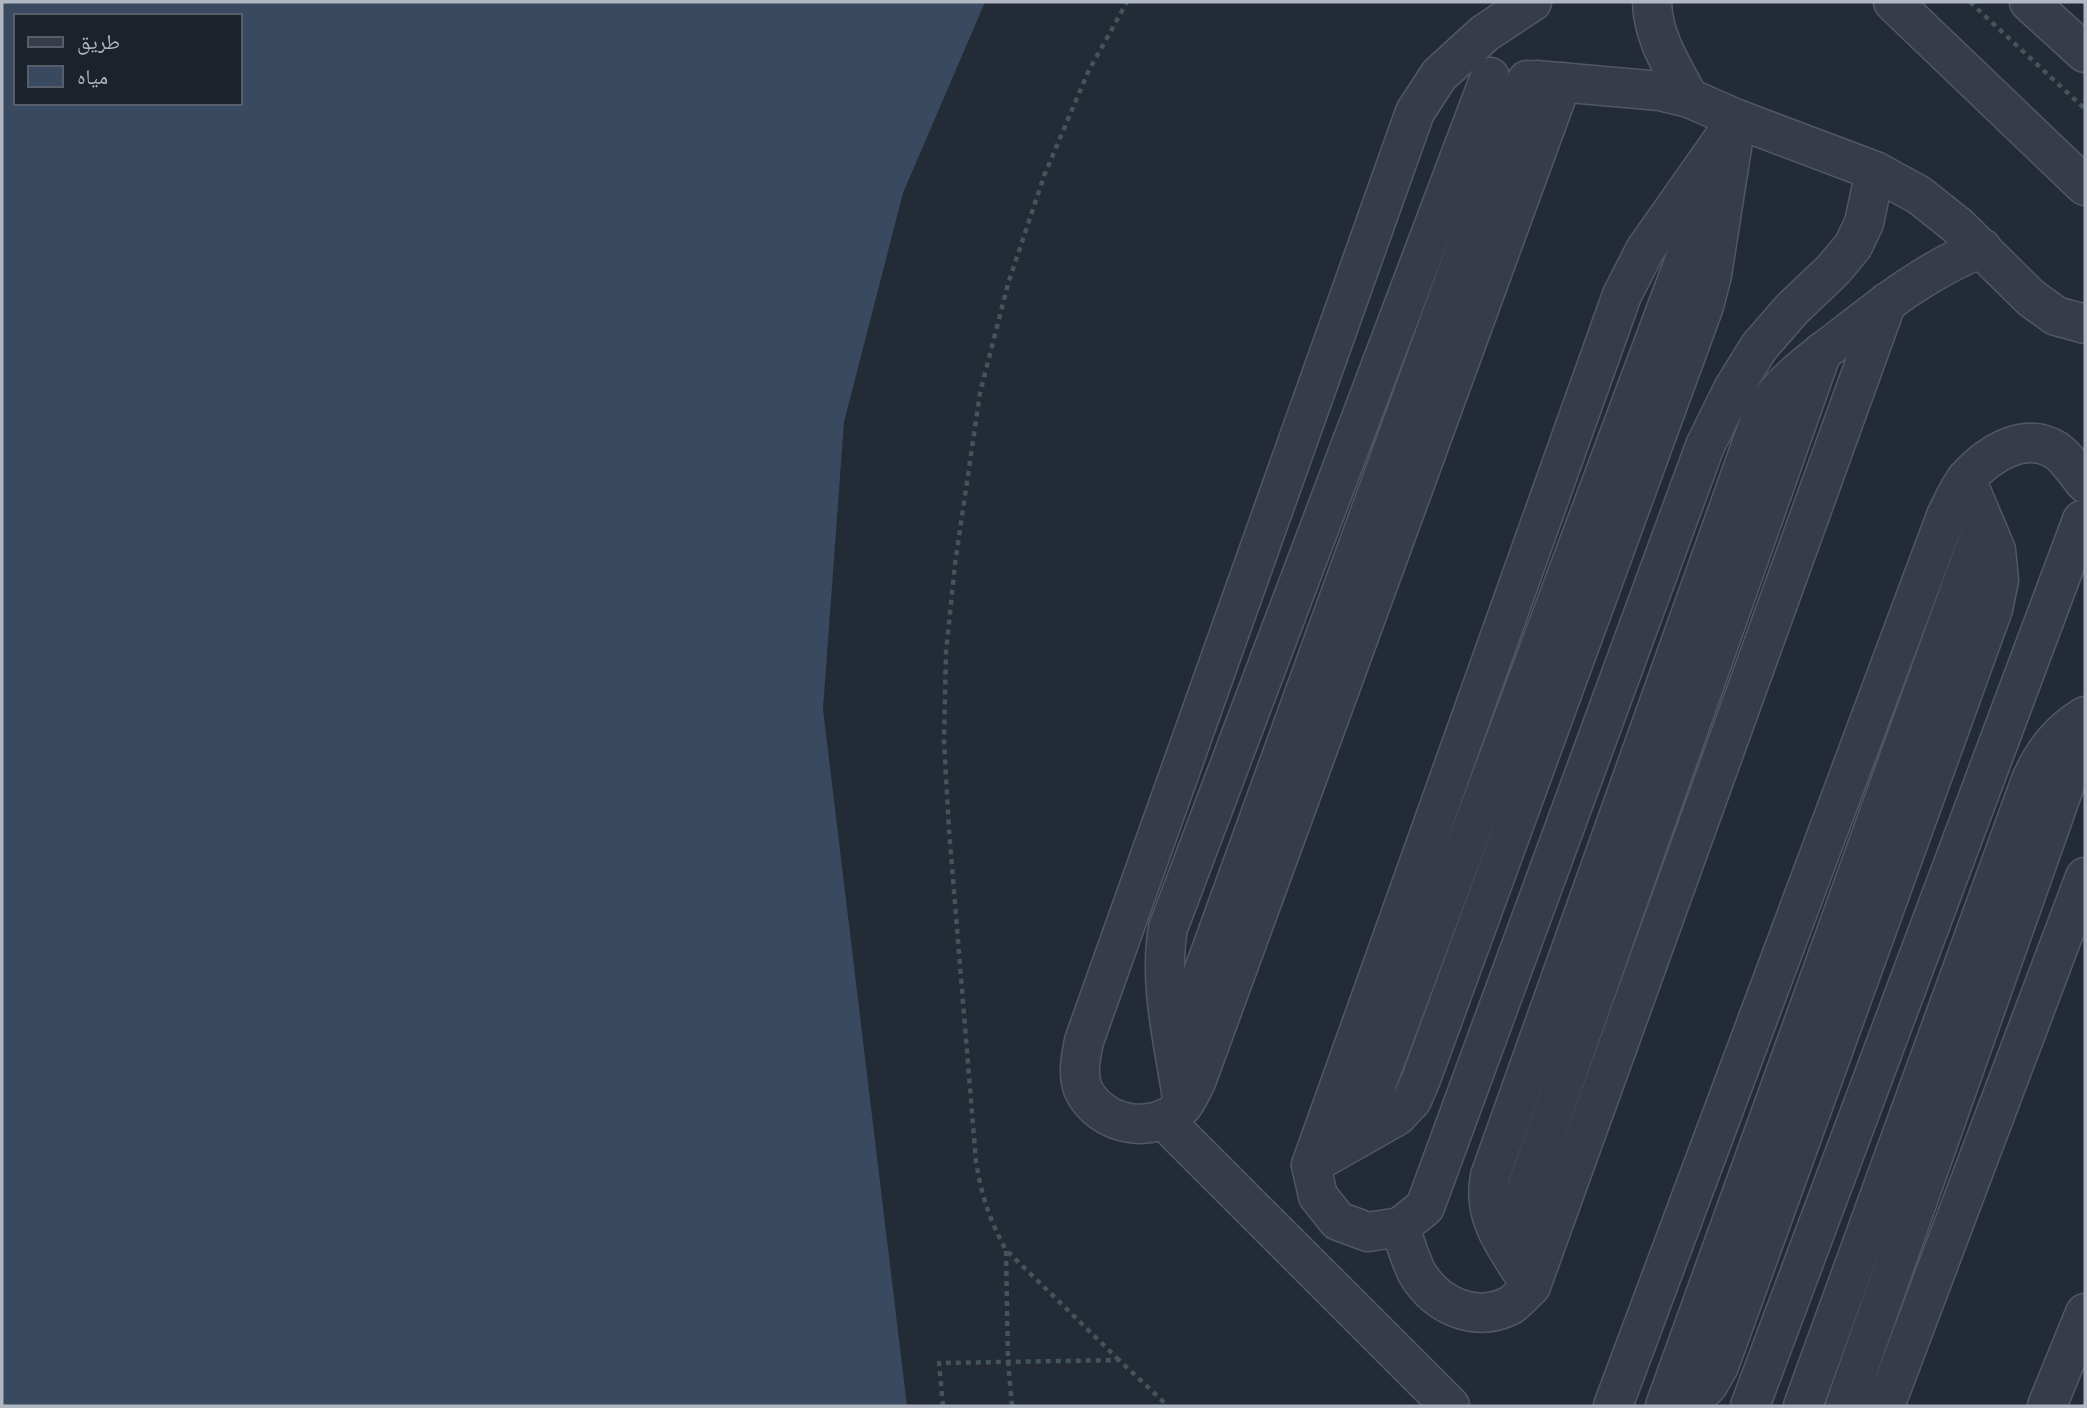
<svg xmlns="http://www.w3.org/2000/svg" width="2087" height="1408" font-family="'IBM Plex Sans','Noto Naskh Arabic',sans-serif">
  <rect width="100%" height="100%" fill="#232b37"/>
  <!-- water -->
  <path fill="#39495f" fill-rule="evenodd" d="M2 2H985L903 193 844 422 823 709 907 1406H2ZM16 16H240V103H16Z"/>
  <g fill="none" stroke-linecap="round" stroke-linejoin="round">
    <defs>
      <g id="minor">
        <path d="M1532 2 1485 33 1439 75 1415 112 1084 1041C1081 1057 1077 1073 1083 1089 1100 1126 1155 1137 1183 1105 1188 1099 1192 1089 1196 1082L1562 82"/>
        <path d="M1652 2C1653 38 1672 66 1689 98"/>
        <path d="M1893 2 2085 186"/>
        <path d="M2029 2 2085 53"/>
        <path d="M1536 80 1660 91 1689 98 1737 119 1875 171 1919 195 1958 226 2031 298 2056 316 2085 324"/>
        <path d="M1737 119 1645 250 1622 295 1311 1165 1318 1196 1338 1221 1368 1232 1400 1227 1425 1207 1705 446 1733 389 1759 347 1792 309 1833 270 1853 246 1864 223 1875 171"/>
        <path d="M1176 1047 1527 80"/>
        <path d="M1183 1105C1175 1047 1158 987 1168 928L1490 77"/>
        <path d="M1164 1120 1450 1406"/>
        <path d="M1356 1139 1707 200"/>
        <path d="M1311 1165 1397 1116 1412 1100 1421 1079 1704 306 1712 275 1735 128"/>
        <path d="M1400 1227C1405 1242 1410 1259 1417 1273 1436 1305 1475 1324 1511 1305 1518 1300 1525 1292 1531 1286L1887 302"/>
        <path d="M1506 1246 1822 352"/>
        <path d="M1531 1286C1509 1250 1481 1220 1490 1176L1764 409C1785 379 1814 359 1842 337 1887 302 1929 269 1982 248"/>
        <path d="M1613 1406 1946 516C1952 504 1958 489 1967 478 1989 454 2025 430 2057 451 2067 458 2077 473 2085 483"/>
        <path d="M1665 1406 1984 523"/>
        <path d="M1687 1406 1708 1385 1719 1366 1993 609 1999 580 1996 550 1966 479"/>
        <path d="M1750 1406 2082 520"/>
        <path d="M1803 1406 2031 780C2044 751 2059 732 2085 716"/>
        <path d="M1845 1406 2085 728"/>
        <path d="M1885 1406 2085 877"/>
        <path d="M2047 1406 2085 1313"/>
      </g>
    </defs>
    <!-- minor casing -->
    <use href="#minor" stroke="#515862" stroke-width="41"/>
    <!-- path -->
    <g stroke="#445557" stroke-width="4.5" stroke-dasharray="5 5" stroke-linecap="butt">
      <path d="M1970 2 2085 109"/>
      <path d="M1006 1251 1008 1361 1012 1406"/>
      <path d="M1119 1360 1006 1250C989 1219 982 1197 976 1162L949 830 944 741 946 652 955 564 980 393 1008 284 1044 176 1088 72 1127 2"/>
      <path d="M943 1406 939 1363 1119 1360 1168 1406"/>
    </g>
    <!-- minor -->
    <use href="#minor" stroke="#363d48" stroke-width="38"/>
  </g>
  <!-- border -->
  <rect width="2087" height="1408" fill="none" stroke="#b1b8c4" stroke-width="7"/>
  <!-- legend -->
  <rect x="14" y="14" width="228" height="91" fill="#1b222c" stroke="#575e69" stroke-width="2"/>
  <rect x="28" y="37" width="35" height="10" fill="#363d48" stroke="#575e69" stroke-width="2"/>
  <text x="77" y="49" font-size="21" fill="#b1b8c4">طريق</text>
  <rect x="28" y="66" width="35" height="21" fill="#39495f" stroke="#575e69" stroke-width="2"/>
  <text x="77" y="84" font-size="21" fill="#b1b8c4">مياه</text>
</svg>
